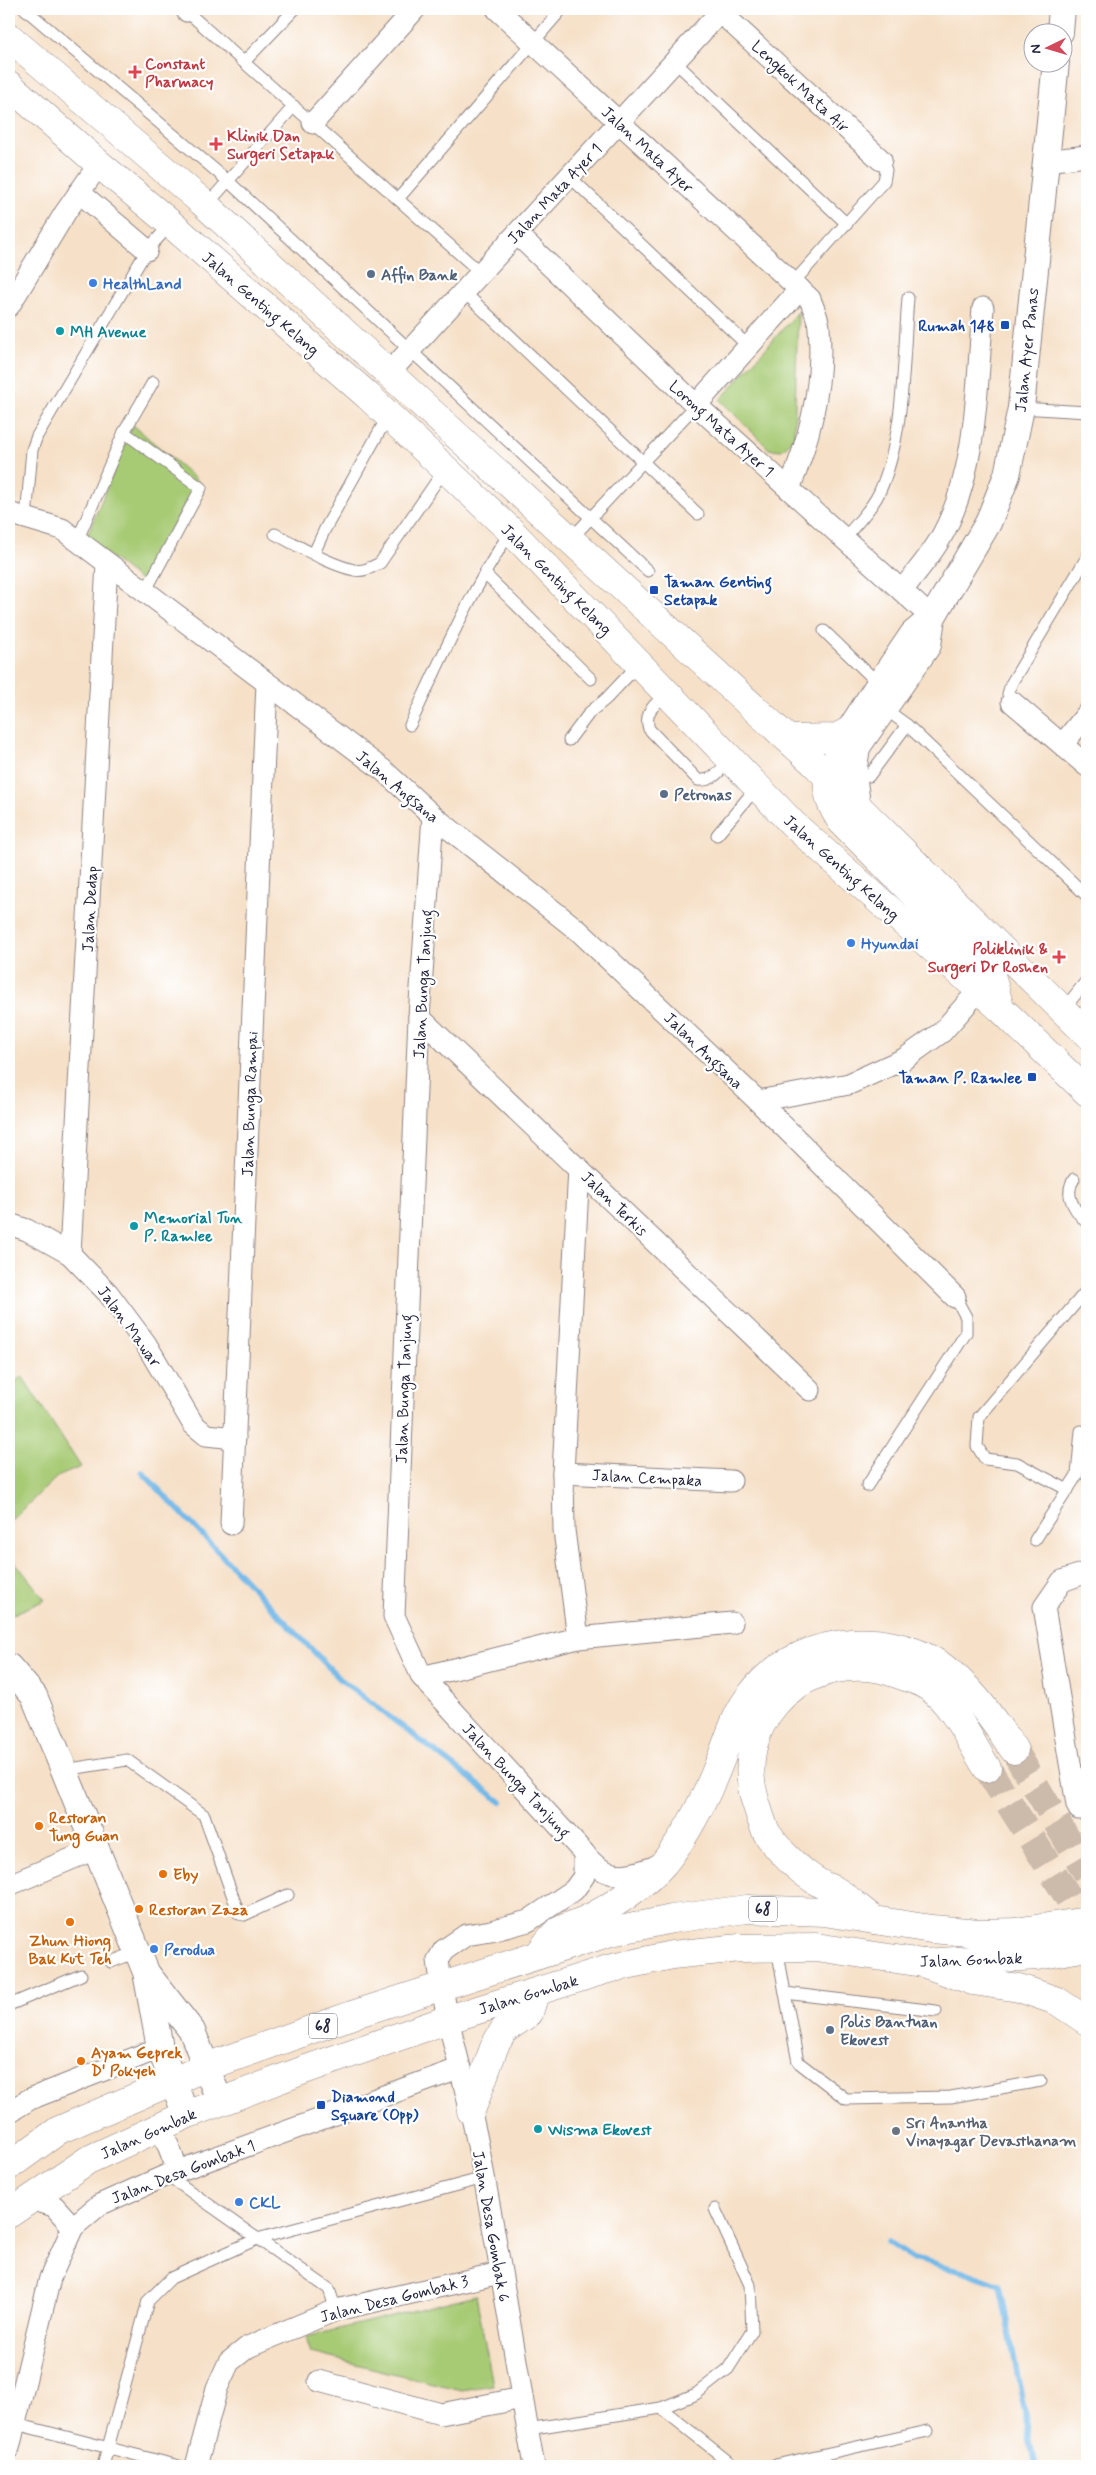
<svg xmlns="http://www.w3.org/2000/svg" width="1096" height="2475" font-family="Mynerve,sans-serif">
  <rect width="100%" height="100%" fill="#fff"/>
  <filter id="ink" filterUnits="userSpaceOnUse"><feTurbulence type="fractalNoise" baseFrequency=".02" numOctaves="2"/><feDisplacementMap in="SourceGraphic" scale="10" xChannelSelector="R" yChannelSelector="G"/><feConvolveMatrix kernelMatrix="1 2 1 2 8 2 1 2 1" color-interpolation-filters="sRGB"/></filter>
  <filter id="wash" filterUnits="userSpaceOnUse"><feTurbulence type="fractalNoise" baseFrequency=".0096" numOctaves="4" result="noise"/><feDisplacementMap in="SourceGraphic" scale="20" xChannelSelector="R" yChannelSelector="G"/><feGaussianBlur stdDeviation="1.12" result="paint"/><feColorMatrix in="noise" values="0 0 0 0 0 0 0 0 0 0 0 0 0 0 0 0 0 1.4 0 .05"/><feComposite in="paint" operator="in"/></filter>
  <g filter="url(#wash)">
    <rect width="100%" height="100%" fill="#f6e0c7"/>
    <!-- green -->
    <g fill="#a7cb75" stroke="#647658">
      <path d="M798 312 794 439 782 450 769 449 720 400Z"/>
      <path d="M133 425 198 481 142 582 86 538Z"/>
      <path d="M22 1376 81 1467 57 1477 9 1522V1387Z"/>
      <path d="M9 1554 45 1600 9 1616Z"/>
      <path d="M476 2295 493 2385 461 2390 311 2353 306 2337Z"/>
    </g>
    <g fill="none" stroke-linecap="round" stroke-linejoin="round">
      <!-- stream -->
      <g stroke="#70b7e7" stroke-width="5.5">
        <path d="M142 1472 340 1679 501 1802"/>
        <path d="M888 2242 913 2259 963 2271 1000 2285 1035 2466"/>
      </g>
    </g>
  </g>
  <g filter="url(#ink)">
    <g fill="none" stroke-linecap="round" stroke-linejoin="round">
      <!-- motorway-tunnel -->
      <g stroke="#ccbaab" stroke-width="28" stroke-dasharray="28 14" stroke-linecap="butt">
        <path d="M1014 1750 1087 1873"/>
        <path d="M987 1768 1087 1927"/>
      </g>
      <defs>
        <g id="service">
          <path d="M25 9 228 181 648 571"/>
          <path d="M184 9 481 273"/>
          <path d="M674 61 847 224"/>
          <path d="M244 62 295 9"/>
          <path d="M569 176 748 346"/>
          <path d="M398 199 562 9"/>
          <path d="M206 206 294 106"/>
          <path d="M793 283 884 181 886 170 881 160"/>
          <path d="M464 292 698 514"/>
          <path d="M1021 408 1087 412"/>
          <path d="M124 432 201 488 145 592"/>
          <path d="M26 518 32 450 37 436 147 250 171 224"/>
          <path d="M275 534C299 546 328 564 354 570 364 572 372 567 380 563L445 469"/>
          <path d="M844 539C855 525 871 510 879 493 905 437 903 359 908 298"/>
          <path d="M570 540 696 405"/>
          <path d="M77 541 124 432 153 382"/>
          <path d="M314 553 325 529 388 416"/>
          <path d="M485 574 591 679"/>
          <path d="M824 631 879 684"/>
          <path d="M668 692C656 704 643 711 649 729L698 780C714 782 720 770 730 759"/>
          <path d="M1012 702 1008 694 1011 684 1087 557"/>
          <path d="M885 709 907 725 1087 896"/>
          <path d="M410 725C441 659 470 592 511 531"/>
          <path d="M569 740 590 712 606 699 639 664"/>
          <path d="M869 776 907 725"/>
          <path d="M717 835 757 787"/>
          <path d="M1064 1009 1087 980"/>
          <path d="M1074 1179C1063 1195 1075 1211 1087 1223"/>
          <path d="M867 1486 966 1333V1317L955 1297"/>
          <path d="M1068 1490 1017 1463 985 1459 977 1446 979 1417 1087 1290"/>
          <path d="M1035 1540 1077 1475 1081 1431"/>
          <path d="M64 1770 127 1760 204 1815 239 1914 244 1915 288 1895"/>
          <path d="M777 1948 785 1993 936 2011"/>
          <path d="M111 1962 137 1952"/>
          <path d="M785 1993 798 2062 846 2099 951 2097 1041 2081"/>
          <path d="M9 2005 81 1975"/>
          <path d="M167 2175 329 2289 336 2310"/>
          <path d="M661 2408 734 2466"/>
          <path d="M16 2424 179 2466"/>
          <path d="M528 2429 661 2408 696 2394 728 2369 752 2331 750 2285 715 2209"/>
          <path d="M103 2466 148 2301 171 2278 257 2239 484 2178"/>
          <path d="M771 2466 928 2431"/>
        </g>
        <g id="minor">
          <path d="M497 9 810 299C813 308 819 319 819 328 824 384 810 438 789 489"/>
          <path d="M187 11 189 9"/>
          <path d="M313 123 415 9"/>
          <path d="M1045 161 1087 156"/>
          <path d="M79 192 147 250"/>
          <path d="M517 234 696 405 932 618"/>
          <path d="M9 306 65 213 99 164"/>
          <path d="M389 373 720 12 881 160"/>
          <path d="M696 405 800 289"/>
          <path d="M9 513 62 529 383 770 433 816 580 932 758 1101 955 1297"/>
          <path d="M902 591C914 574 930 557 940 539 978 474 977 381 983 308"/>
          <path d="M1012 702 1087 766"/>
          <path d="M1063 744 1087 714"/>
          <path d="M433 816 419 1017 394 1616 422 1677 584 1853V1876L574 1890 528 1921 491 1931 466 1935 444 1950 438 1960C445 2022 466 2083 478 2145 499 2252 515 2359 534 2466"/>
          <path d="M419 1017 810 1390"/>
          <path d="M758 1101 849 1084 904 1059 942 1032 979 990"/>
          <path d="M9 1224 27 1230 70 1254 108 1293 146 1344 193 1424 206 1435 235 1438"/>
          <path d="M70 1254 107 563"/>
          <path d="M563 1473 731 1481"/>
          <path d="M231 1524 267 683"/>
          <path d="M1087 1572 1062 1581 1044 1607 1077 1805 1079 1809H1087"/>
          <path d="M578 1638 564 1530 563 1473 579 1168"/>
          <path d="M422 1677 578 1638 732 1623"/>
          <path d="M584 1853C607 1884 629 1876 663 1864"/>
          <path d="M9 1885 95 1849"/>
          <path d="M9 2112 30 2099 160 2048"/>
          <path d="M161 2127 178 2171"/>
          <path d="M30 2199 54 2206 73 2227"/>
          <path d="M319 2381 441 2414 522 2398"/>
          <path d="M9 2448 50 2278 73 2227 99 2205 167 2175 461 2068"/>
          <path d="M196 2466 217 2388 229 2362 248 2347 336 2310 500 2273"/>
        </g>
        <g id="tertiary">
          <path d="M1060 32 1062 9"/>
          <path d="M828 776 849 731 879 684 913 634 932 618 988 523 1007 475 1021 408 1056 62"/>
          <path d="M857 804 853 774 857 747 928 645 932 618"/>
          <path d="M9 1667 34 1696 146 1972 160 2048 186 2115"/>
          <path d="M148 1975 192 2031 220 2102"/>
        </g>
        <g id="primary">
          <path d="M9 37 202 202 814 763 1087 1034"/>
          <path d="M9 85 99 164 171 224 368 396 511 531 793 824 1000 1008 1087 1092"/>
          <path d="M788 739 835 738 849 731"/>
          <path d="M828 776C826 794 831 806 841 821L990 971 1000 1008"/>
          <path d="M471 2111 495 2045 504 2030 529 2013 535 1993"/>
          <path d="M9 2166 59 2130 206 2067 355 2014 611 1932 672 1919 747 1909 824 1912 931 1929 980 1933 1015 1932 1087 1921"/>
          <path d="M9 2214 88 2160 186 2115 304 2070 449 2019 608 1969 672 1955 740 1948 816 1947 923 1963 1037 1956 1087 1947"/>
        </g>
        <g id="motorway">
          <path d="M874 1920C862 1911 850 1900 838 1892 833 1889 826 1887 821 1884 800 1872 782 1854 768 1835 762 1826 759 1811 755 1800 733 1727 793 1662 866 1667 879 1667 891 1672 903 1676 910 1679 920 1681 927 1686 952 1701 971 1743 987 1768"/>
          <path d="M538 1955C544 1948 550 1938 557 1932 565 1927 576 1924 585 1920 609 1909 647 1883 664 1863 689 1832 706 1797 720 1761 729 1739 735 1715 750 1696 791 1639 882 1626 940 1665 971 1686 993 1720 1014 1750"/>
          <path d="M923 1963 973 1981 1019 1988 1057 2001 1087 2021"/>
        </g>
      </defs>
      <!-- service casing -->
      <use href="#service" stroke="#8c8181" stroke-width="13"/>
      <!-- minor casing -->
      <use href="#minor" stroke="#8c8181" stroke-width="23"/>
      <!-- tertiary casing -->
      <use href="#tertiary" stroke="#8c8181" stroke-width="28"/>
      <!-- primary casing -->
      <use href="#primary" stroke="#8c8181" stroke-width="29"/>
      <!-- motorway casing -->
      <use href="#motorway" stroke="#8c8181" stroke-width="29"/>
      <!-- service -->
      <use href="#service" stroke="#fff" stroke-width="11"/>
      <!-- minor -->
      <use href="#minor" stroke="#fff" stroke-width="21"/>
      <!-- tertiary -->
      <use href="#tertiary" stroke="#fff" stroke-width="26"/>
      <!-- primary -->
      <use href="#primary" stroke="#fff" stroke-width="28"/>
      <!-- motorway -->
      <use href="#motorway" stroke="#fff" stroke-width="28"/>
    </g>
  </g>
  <!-- markers -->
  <g fill="#e0444e" stroke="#fff" stroke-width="2">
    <path d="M132.5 64.5h5v5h5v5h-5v5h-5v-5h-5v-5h5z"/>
    <path d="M213.5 136.5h5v5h5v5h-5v5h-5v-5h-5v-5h5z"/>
    <path d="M1056.5 949.5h5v5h5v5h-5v5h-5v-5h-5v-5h5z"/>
  </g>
  <g fill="#5c6f8a" stroke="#fff" stroke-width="2">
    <circle cx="371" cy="274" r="5"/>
    <circle cx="664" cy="794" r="5"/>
    <circle cx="830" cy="2030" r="5"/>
  </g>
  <g fill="#3f7fe0" stroke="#fff" stroke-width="2">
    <circle cx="93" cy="283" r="5"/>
    <circle cx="851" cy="943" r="5"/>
    <circle cx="154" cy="1949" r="5"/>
    <circle cx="239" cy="2202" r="5"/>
  </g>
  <g fill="#1a4fb4" stroke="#fff" stroke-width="2">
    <rect x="1000" y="320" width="10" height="10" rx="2.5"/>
    <rect x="649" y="585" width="10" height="10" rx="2.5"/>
    <rect x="1027" y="1072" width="10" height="10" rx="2.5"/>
    <rect x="316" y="2100" width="10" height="10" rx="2.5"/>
  </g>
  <g fill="#0f9aa8" stroke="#fff" stroke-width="2">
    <circle cx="60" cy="331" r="5"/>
    <circle cx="134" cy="1226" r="5"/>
    <circle cx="538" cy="2129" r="5"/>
  </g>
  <g fill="#e8710a" stroke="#fff" stroke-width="2">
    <circle cx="39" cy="1826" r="5"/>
    <circle cx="163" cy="1874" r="5"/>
    <circle cx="139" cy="1909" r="5"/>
    <circle cx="70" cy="1922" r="5"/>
    <circle cx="81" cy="2061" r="5"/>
  </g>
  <circle fill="#6b7280" stroke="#fff" stroke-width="2" cx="896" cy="2131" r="5"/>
  <g text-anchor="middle" stroke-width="4.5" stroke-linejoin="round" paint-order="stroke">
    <!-- shield labels -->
    <g fill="#fff" stroke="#646476" stroke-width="1">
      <rect x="749" y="1896.5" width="28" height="25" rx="4"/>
      <rect x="309" y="2013.5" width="28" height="25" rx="4"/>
    </g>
    <g font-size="15" font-weight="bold" fill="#22223b">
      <text x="763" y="1914">68</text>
      <text x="323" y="2031">68</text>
    </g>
    <!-- health labels -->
    <g font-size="16" font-weight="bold" fill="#be3a42" stroke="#fff" text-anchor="start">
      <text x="145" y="69">Constant<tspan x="145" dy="18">Pharmacy</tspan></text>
      <text x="227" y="141">Klinik Dan<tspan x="227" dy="18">Surgeri Setapak</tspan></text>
      <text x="1048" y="954" text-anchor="end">Poliklinik &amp;<tspan x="1048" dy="18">Surgeri Dr Roshen</tspan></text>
    </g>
    <!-- street labels -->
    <g font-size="16" fill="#22223b" stroke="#fff">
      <text transform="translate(801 86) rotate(43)" y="6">Lengkok Mata Air</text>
      <text transform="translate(648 149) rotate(43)" y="6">Jalan Mata Ayer</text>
      <text transform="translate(554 193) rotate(-47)" y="6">Jalan Mata Ayer 1</text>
      <text transform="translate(261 303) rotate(41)" y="6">Jalan Genting Kelang</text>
      <text transform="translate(1026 350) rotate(-84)" y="6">Jalan Ayer Panas</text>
      <text transform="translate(722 428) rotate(42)" y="6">Lorong Mata Ayer 1</text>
      <text transform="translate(557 579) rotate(45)" y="6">Jalan Genting Kelang</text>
      <text transform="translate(398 786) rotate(40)" y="6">Jalan Angsana</text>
      <text transform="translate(842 867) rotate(42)" y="6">Jalan Genting Kelang</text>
      <text transform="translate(89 909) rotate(-87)" y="6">Jalan Dedap</text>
      <text transform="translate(422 984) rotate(-87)" y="6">Jalan Bunga Tanjung</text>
      <text transform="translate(704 1050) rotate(44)" y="6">Jalan Angsana</text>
      <text transform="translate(249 1104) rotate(-88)" y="6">Jalan Bunga Rampai</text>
      <text transform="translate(615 1203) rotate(44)" y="6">Jalan Terkis</text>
      <text transform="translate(130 1326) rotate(54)" y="6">Jalan Mawar</text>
      <text transform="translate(403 1389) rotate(-88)" y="6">Jalan Bunga Tanjung</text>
      <text transform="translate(647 1477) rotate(3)" y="6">Jalan Cempaka</text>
      <text transform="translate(517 1780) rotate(47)" y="6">Jalan Bunga Tanjung</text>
      <text transform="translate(971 1959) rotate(-2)" y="6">Jalan Gombak</text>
      <text transform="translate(528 1994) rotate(-17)" y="6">Jalan Gombak</text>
      <text transform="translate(148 2133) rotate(-24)" y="6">Jalan Gombak</text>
      <text transform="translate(183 2171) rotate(-21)" y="6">Jalan Desa Gombak 1</text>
      <text transform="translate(492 2226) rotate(80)" y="6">Jalan Desa Gombak 6</text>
      <text transform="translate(394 2298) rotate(-14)" y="6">Jalan Desa Gombak 3</text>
    </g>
    <!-- service labels -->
    <g font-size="16" font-weight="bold" fill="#4e5e75" stroke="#fff" text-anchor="start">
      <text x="381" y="280">Affin Bank</text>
      <text x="674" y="800">Petronas</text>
      <text x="840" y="2027">Polis Bantuan<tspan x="840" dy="18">Ekovest</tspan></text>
    </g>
    <!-- shop labels -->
    <g font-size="16" font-weight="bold" fill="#366cbe" stroke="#fff" text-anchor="start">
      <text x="103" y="289">HealthLand</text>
      <text x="861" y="949">Hyundai</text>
      <text x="164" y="1955">Perodua</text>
      <text x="249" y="2208">CKL</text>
    </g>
    <!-- transit labels -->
    <g font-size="16" font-weight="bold" fill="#164399" stroke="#fff" text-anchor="end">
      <text x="995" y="331">Rumah 148</text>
      <text x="664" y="587" text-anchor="start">Taman Genting<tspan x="664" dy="18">Setapak</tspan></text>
      <text x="1022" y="1083">Taman P. Ramlee</text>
      <text x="331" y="2102" text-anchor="start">Diamond<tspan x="331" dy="18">Square (Opp)</tspan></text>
    </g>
    <!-- culture labels -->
    <g font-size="16" font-weight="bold" fill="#0d838f" stroke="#fff" text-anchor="start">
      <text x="70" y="337">MH Avenue</text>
      <text x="144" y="1223">Memorial Tun<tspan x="144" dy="18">P. Ramlee</tspan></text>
      <text x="548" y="2135">Wisma Ekovest</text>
    </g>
    <!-- food labels -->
    <g font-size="16" font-weight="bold" fill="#c56008" stroke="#fff" text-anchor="start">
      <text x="49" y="1823">Restoran<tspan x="49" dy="18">Tung Guan</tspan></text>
      <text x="173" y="1880">Eby</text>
      <text x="149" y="1915">Restoran Zaza</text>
      <text x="70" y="1946" text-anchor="middle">Zhun Hiong<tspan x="70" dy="18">Bak Kut Teh</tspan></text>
      <text x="91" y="2058">Ayam Geprek<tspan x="91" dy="18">D' Pokyeh</tspan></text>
    </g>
    <!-- worship labels -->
    <g font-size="16" font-weight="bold" fill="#5b616d" stroke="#fff" text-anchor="start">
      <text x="906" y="2128">Sri Anantha<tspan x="906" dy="18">Vinayagar Devasthanam</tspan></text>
    </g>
  </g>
  <!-- margin -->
  <rect width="1096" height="2475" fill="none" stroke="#fff" stroke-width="30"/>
  <!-- north arrow -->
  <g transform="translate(1048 48) rotate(265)"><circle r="24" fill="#ffffff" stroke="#a7a7b1"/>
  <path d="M0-4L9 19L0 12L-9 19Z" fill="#d1495b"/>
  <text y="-8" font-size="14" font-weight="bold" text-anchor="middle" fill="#22223b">N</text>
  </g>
</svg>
